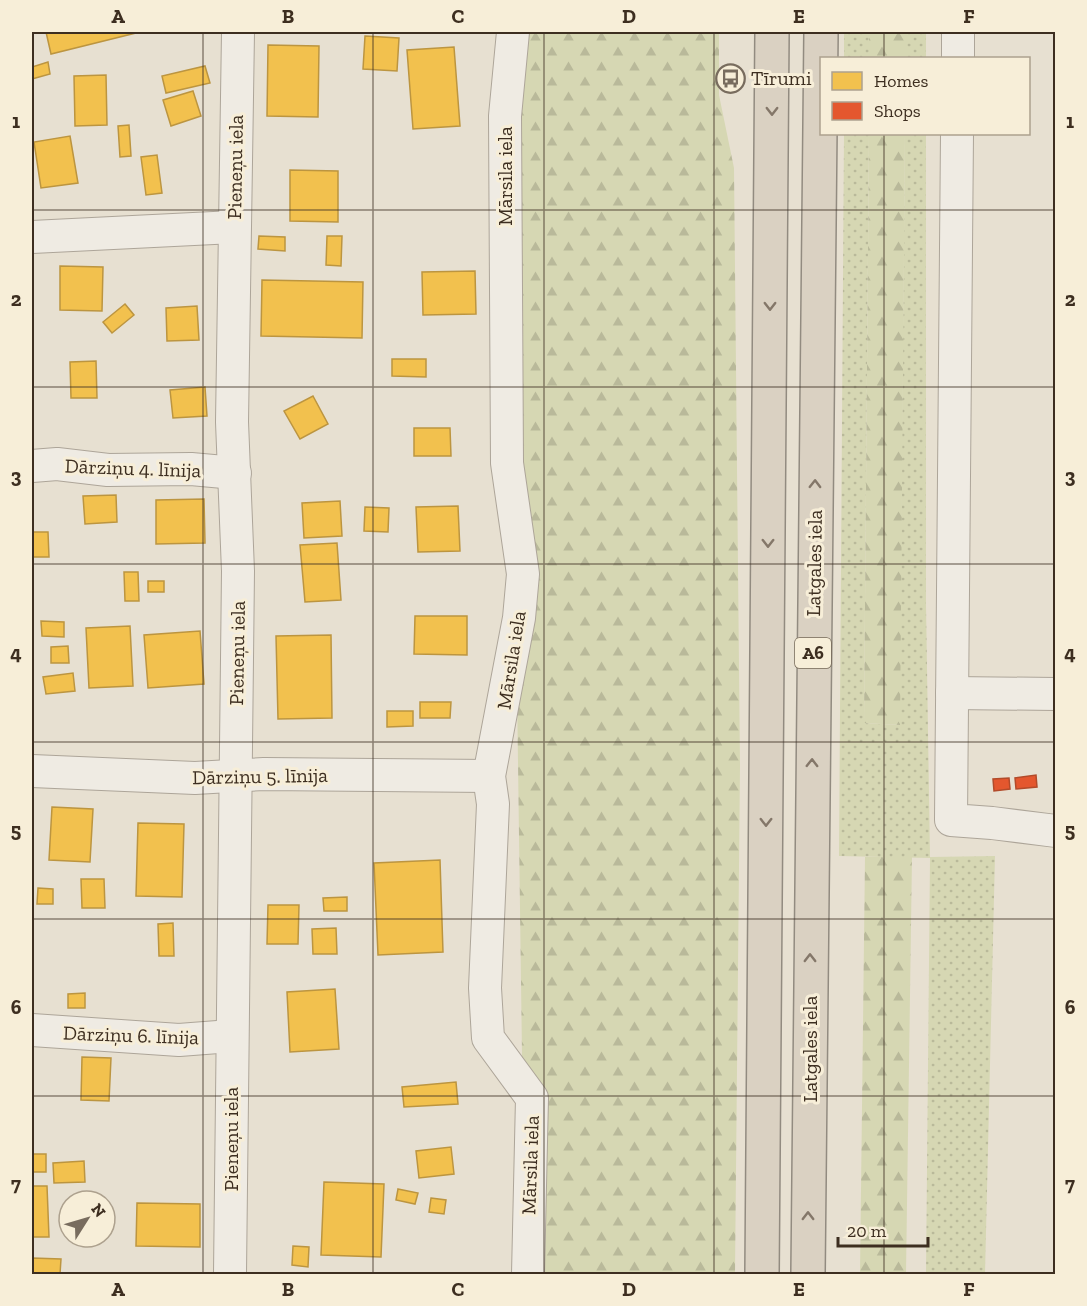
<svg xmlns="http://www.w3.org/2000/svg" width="1087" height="1306" font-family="'Zilla Slab',serif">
  <defs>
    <pattern id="grass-dots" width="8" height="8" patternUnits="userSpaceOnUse" patternTransform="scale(1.5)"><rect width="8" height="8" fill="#d6d7b3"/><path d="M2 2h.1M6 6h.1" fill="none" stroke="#b9b99a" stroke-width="1.8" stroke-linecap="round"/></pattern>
    <pattern id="forest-firs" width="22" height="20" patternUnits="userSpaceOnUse" patternTransform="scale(1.5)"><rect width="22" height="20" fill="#d6d7b3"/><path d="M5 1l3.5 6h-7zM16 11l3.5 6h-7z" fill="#b9b99a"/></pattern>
  </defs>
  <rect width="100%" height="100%" fill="#e7e0d1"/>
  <!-- grass -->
  <g fill="url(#grass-dots)">
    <rect x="844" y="32" width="25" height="26"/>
    <rect x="906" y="32" width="20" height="26"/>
    <path d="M844 134H869L864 723 899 725 905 134H926V605L930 857 995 856 985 1274H926L930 858 839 856Z"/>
  </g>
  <!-- forest -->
  <g fill="url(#forest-firs)">
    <path d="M508 32H719V95L734 168 740 766 735 1274H525Z"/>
    <rect x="869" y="32" width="37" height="26"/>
    <path d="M869 134H905L900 725 864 723Z"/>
    <path d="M865 857H912L906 1274H860Z"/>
  </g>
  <!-- homes -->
  <g fill="#f2c14e" stroke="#bc9540" stroke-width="1.5">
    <path d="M46 32H140L51 54Z"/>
    <path d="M365 36 399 38 397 71 363 69Z"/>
    <path d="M268 45 319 46 318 117 267 116Z"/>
    <path d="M454 47 460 126 413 129 407 50Z"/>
    <path d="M48 62 50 74 32 79V67Z"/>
    <path d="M205 66 210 83 166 93 162 76Z"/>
    <path d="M106 75 107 125 75 126 74 76Z"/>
    <path d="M193 91 201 116 171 126 163 100Z"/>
    <path d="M129 125 131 156 120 157 118 126Z"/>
    <path d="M70 136 78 183 41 188 34 142Z"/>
    <path d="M157 155 162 193 146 195 141 157Z"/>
    <path d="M290 170 338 171V222L290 221Z"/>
    <path d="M259 236 285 237V251L258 249Z"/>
    <path d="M327 236H342L341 266 326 265Z"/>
    <path d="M60 266 103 267 102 311 60 310Z"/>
    <path d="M475 271 476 314 423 315 422 272Z"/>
    <path d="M262 280 363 282 362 338 261 336Z"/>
    <path d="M125 304 134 315 112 333 103 322Z"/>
    <path d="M197 306 199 340 167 341 166 308Z"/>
    <path d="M392 359H426V377L392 376Z"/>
    <path d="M96 361 97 398H71L70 362Z"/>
    <path d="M205 387 207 416 173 418 170 390Z"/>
    <path d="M313 396 328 424 300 439 284 411Z"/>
    <path d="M414 428H450L451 456H414Z"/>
    <path d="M116 495 117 522 85 524 83 496Z"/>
    <path d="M204 499 205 543 156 544V500Z"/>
    <path d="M340 501 342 536 304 538 302 503Z"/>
    <path d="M458 506 460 551 418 552 416 507Z"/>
    <path d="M365 507 389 508 388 532 364 531Z"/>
    <path d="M32 532H48L49 557H32Z"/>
    <path d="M337 543 341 600 305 602 300 545Z"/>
    <path d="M124 572H138L139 601H125Z"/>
    <rect x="148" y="581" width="16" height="11"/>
    <path d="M415 616H467V655L414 654Z"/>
    <path d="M41 621 64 622V637L42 636Z"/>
    <path d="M130 626 133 686 89 688 86 628Z"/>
    <path d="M200 631 204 684 148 688 144 635Z"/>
    <path d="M331 635 332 718 278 719 276 636Z"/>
    <path d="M68 646 69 663H51V647Z"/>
    <path d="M73 673 75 691 46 694 43 677Z"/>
    <path d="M420 702H451L450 718H420Z"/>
    <path d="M387 711H413V726L387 727Z"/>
    <path d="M52 807 93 809 90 862 49 860Z"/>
    <path d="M138 823 184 824 182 897 136 896Z"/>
    <path d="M440 860 443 952 378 955 374 863Z"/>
    <path d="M81 879H104L105 908H82Z"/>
    <path d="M38 888 53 889V904H37Z"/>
    <path d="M347 897V911H324L323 898Z"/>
    <path d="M268 905H299L298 944H267Z"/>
    <path d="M173 923 174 956H159L158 924Z"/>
    <path d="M336 928 337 954H313L312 929Z"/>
    <path d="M335 989 339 1049 290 1052 287 992Z"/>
    <path d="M85 993V1008H68V994Z"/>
    <path d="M82 1057 111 1058 109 1101 81 1100Z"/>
    <path d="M456 1082 458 1104 404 1107 402 1087Z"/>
    <path d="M451 1147 454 1174 419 1178 416 1151Z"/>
    <rect x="32" y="1154" width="14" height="18"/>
    <path d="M84 1161 85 1182 54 1183 53 1163Z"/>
    <path d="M324 1182 384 1184 381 1257 321 1255Z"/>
    <path d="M32 1186H47L49 1237H32Z"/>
    <path d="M398 1189 418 1193 415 1204 396 1200Z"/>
    <path d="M431 1198 446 1200 444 1214 429 1212Z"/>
    <path d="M137 1203 200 1204V1247L136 1246Z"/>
    <path d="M293 1246 309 1247 308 1267 292 1265Z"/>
    <path d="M32 1258 61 1259 60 1274H32Z"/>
  </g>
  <!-- shops -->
  <g fill="#e4572e" stroke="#b24b2a" stroke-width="1.5">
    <path d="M1036 775 1037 787 1016 789 1015 778Z"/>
    <path d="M1009 778 1010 789 994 791 993 779Z"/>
  </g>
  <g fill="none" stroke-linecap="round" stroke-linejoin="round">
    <defs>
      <g id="minor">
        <path d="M513 32 505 116 507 463 523 574 519 618 489 776 493 804 485 988 488 1038 532 1098 528 1274"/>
        <path d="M958 58V32"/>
        <path d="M957 134 951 820 992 823 1056 831"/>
        <path d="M32 237 234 227"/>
        <path d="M32 466 57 464 108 470 191 469 235 473"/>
        <path d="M952 693 1056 694"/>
        <path d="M32 771 195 778 264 774 489 776"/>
        <path d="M32 1030 179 1040 231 1036"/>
        <path d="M230 1274 238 571 232 422 238 32"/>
      </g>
      <g id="highway">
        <path d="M762 1274 772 32"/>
        <path d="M808 1274 821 32"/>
      </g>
    </defs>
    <!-- minor casing -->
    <use href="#minor" stroke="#ada599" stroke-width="34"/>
    <!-- highway casing -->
    <use href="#highway" stroke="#928b80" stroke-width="36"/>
    <!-- minor -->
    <use href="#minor" stroke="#efebe3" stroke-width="32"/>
    <!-- highway -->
    <use href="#highway" stroke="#dad1c2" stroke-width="33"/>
  </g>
  <!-- one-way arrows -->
  <defs><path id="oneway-chevron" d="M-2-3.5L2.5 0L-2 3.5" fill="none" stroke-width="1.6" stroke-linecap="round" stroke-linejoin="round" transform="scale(1.5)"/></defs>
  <g stroke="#847769">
    <use href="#oneway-chevron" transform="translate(772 111) rotate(90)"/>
    <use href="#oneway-chevron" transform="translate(770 306) rotate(90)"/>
    <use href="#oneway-chevron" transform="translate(815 484) rotate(-89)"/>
    <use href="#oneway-chevron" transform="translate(768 543) rotate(90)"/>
    <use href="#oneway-chevron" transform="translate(812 763) rotate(-89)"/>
    <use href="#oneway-chevron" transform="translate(766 822) rotate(90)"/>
    <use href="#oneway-chevron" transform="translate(810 958) rotate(-90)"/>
    <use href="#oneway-chevron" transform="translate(808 1216) rotate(-90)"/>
  </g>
  <!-- grid -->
  <path fill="none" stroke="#3d2e20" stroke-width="1.5" stroke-opacity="0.55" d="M203 32V1274M373 32V1274M544 32V1274M714 32V1274M884 32V58M884 134V1274M32 210H1056M32 387H1056M32 564H1056M32 742H1056M32 919H1056M32 1096H1056"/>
  <!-- icons -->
  <defs>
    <symbol id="bus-ring" viewBox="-11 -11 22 22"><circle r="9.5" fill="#f7eed8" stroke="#786c5e" stroke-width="1.5"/><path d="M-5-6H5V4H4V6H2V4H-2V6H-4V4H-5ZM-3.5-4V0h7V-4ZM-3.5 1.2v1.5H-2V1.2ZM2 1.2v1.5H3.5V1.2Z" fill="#786c5e"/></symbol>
  </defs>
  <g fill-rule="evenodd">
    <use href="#bus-ring" x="714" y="62" width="33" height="33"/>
  </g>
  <g text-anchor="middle" stroke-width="6" stroke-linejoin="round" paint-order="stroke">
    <!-- shield labels -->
    <rect fill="#f7eed8" stroke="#756857" stroke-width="1.5" x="795" y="638" width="36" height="30" rx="4.5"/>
    <g font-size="18" font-weight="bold" fill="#3d2e20">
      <text x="813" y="659">A6</text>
    </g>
    <!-- poi labels -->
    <g font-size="20" fill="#3d2e20" stroke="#f7eed8" text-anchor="start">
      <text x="751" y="85">Tīrumi</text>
    </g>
    <!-- street labels -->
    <g font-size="20" fill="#3d2e20" stroke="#f7eed8">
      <text transform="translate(235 167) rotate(-89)" y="7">Pieneņu iela</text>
      <text transform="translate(505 176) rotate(-90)" y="7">Mārsila iela</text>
      <text transform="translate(133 468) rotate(2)" y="7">Dārziņu 4. līnija</text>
      <text transform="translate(814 563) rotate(-89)" y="7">Latgales iela</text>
      <text transform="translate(237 653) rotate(-89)" y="7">Pieneņu iela</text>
      <text transform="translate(511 660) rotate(-81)" y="7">Mārsila iela</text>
      <text transform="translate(260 776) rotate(-1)" y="7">Dārziņu 5. līnija</text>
      <text transform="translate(131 1035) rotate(2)" y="7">Dārziņu 6. līnija</text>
      <text transform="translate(810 1049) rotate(-90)" y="7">Latgales iela</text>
      <text transform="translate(231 1139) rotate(-90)" y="7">Pieneņu iela</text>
      <text transform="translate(530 1165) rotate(-88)" y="7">Mārsila iela</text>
    </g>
  </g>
  <!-- border -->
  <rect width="1087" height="1306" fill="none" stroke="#f7eed8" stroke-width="66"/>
  <!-- legend -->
  <rect x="820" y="57" width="210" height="78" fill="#f7eed8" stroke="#ada18e" stroke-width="1.5"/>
  <rect x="832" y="72" width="30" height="18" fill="#f2c14e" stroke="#ada18e" stroke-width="1.5"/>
  <text x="874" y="87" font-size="18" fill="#3d2e20">Homes</text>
  <rect x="832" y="102" width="30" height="18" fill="#e4572e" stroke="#ada18e" stroke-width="1.5"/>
  <text x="874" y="117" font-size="18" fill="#3d2e20">Shops</text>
  <!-- north arrow -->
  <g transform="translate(87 1219) rotate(53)"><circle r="28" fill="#f7eed8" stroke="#ada18e" stroke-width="1.5"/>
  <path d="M0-4.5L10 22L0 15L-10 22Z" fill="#786c5e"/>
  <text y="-9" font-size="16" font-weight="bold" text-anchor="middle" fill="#3d2e20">N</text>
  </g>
  <!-- scale -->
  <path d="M838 1237v9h90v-9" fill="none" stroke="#3d2e20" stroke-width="3"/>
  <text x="847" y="1237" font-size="18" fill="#3d2e20" stroke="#f7eed8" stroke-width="4.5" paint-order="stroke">20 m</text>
  <rect x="33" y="33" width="1021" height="1240" fill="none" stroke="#3d2e20" stroke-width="2"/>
  <g font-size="20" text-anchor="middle" font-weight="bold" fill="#3d2e20">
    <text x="118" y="23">A</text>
    <text x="288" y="23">B</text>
    <text x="458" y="23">C</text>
    <text x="629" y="23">D</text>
    <text x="799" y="23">E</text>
    <text x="969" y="23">F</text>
    <text x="16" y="128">1</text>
    <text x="1070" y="128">1</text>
    <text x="16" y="306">2</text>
    <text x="1070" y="306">2</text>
    <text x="16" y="483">3</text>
    <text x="1070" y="483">3</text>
    <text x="16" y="660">4</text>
    <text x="1070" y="660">4</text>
    <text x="16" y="837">5</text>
    <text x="1070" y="837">5</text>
    <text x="16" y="1014">6</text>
    <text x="1070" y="1014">6</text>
    <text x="16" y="1191">7</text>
    <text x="1070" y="1191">7</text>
    <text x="118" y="1296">A</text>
    <text x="288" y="1296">B</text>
    <text x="458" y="1296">C</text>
    <text x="629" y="1296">D</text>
    <text x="799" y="1296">E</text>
    <text x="969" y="1296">F</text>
  </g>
</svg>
